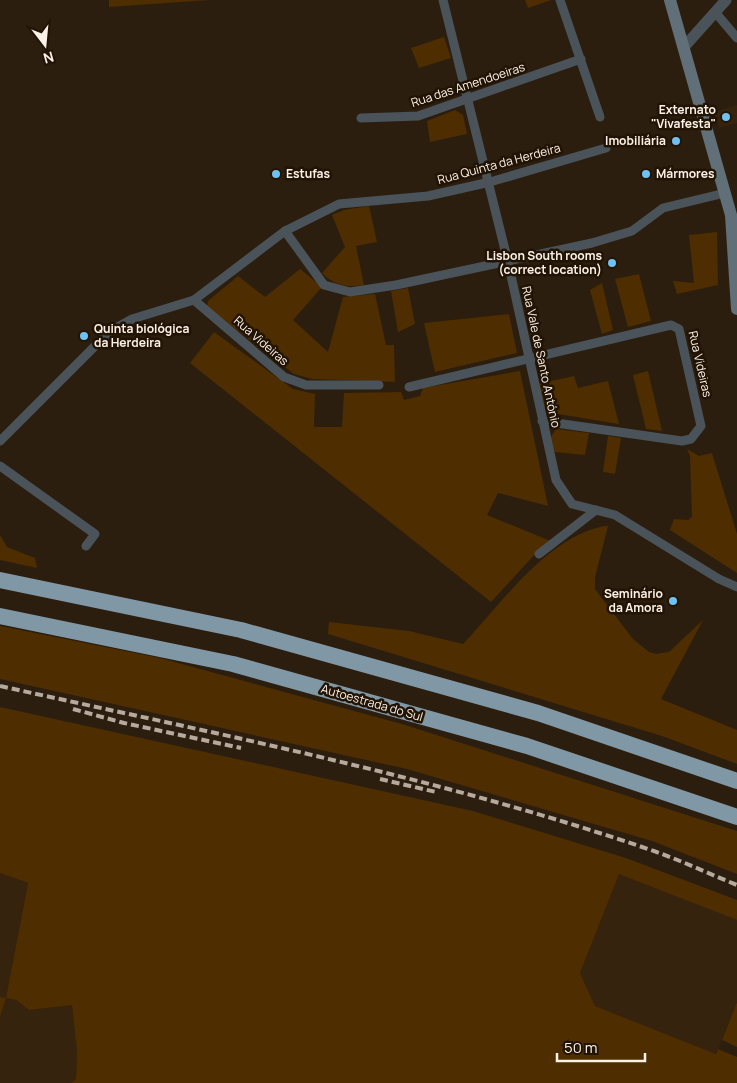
<svg xmlns="http://www.w3.org/2000/svg" width="737" height="1083" font-family="Manrope,sans-serif">
  <rect width="100%" height="100%" fill="#2c1e0e"/>
  <!-- built -->
  <g fill="#36230d">
    <path d="M737 105V123L719 128 714 112Z"/>
    <path d="M0 873 28 883 6 998 15 1000 29 1010 72 1004 77 1052 76 1079 71 1083H0V1017L6 998 0 997Z"/>
    <path d="M619 873 737 920V1002L716 1054 595 1006 580 973Z"/>
  </g>
  <!-- green -->
  <g fill="#4e2d00">
    <path d="M109 0H209L109 7Z"/>
    <path d="M525 0H551L528 8Z"/>
    <path d="M444 37 451 58 419 68 411 48Z"/>
    <path d="M455 110 463 115 467 134 430 142 427 121Z"/>
    <path d="M369 206 377 242 356 246 364 285C346 288 334 285 322 273L345 247 332 215 344 210Z"/>
    <path d="M717 232 718 285 677 294 673 281 694 283 689 235Z"/>
    <path d="M300 269 322 287 293 320 328 352 343 297 375 294 386 345H394L395 382 312 379 294 374 207 307 208 301 238 276 265 297Z"/>
    <path d="M639 274 651 321 628 327 615 279Z"/>
    <path d="M602 283 613 330 602 334 590 290Z"/>
    <path d="M408 288 415 324 398 332 391 291Z"/>
    <path d="M509 314 517 353 435 372 424 323Z"/>
    <path d="M214 332 293 389 315 394 314 427H342L344 393 401 392 404 400 420 396 423 388 520 371 548 506 498 493 487 515 553 542 537 552 491 602 190 363Z"/>
    <path d="M648 371 662 431 646 429 633 375Z"/>
    <path d="M574 376 578 388 608 381 619 424 546 412 543 407 538 384Z"/>
    <path d="M556 429 589 433 585 455 555 452 549 440Z"/>
    <path d="M608 436 621 438 615 474 603 472Z"/>
    <path d="M687 449 699 456 712 453 737 534V573L670 530 674 519 688 520 692 517 690 456Z"/>
    <path d="M604 526H608L595 577V589L633 639 649 652 656 654 669 652 703 620 661 699 737 730V764L662 736 328 634 329 622 409 631 463 644C502 603 546 538 604 526Z"/>
    <path d="M0 535 7 547 35 558 37 568 0 560Z"/>
    <path d="M0 626 160 658 402 724 737 831V874L652 841 407 769 0 679Z"/>
    <path d="M0 707 473 811 626 858 737 900V920L619 874 580 973 595 1006 716 1054 718 1049 737 1057V1083H71L76 1079 77 1052 72 1005 29 1010 16 1000 6 998 0 1017V997L6 998 28 883 0 873Z"/>
    <path d="M737 1002V1047L722 1040Z"/>
  </g>
  <g fill="none" stroke-linecap="round" stroke-linejoin="round">
    <!-- minor -->
    <g stroke="#495359" stroke-width="9">
      <path d="M443 0 508 262 556 480 572 504 615 515 719 579 737 587"/>
      <path d="M560 0 600 117"/>
      <path d="M715 12 737 38"/>
      <path d="M361 118 418 116 581 59"/>
      <path d="M285 231 324 285 350 292 396 285 592 243 632 231 663 208 725 193"/>
      <path d="M194 300 284 377 306 385H379"/>
      <path d="M409 387 671 325 679 329 701 426 691 439 682 441 542 421"/>
      <path d="M0 441 109 332 132 319 194 300 285 231 339 204 428 196 490 182 606 148"/>
      <path d="M0 466 95 534 86 546"/>
      <path d="M539 554 596 510"/>
    </g>
    <!-- tertiary -->
    <path stroke="#495359" stroke-width="11" d="M684 47 726 0"/>
    <!-- secondary -->
    <path stroke="#606f78" stroke-width="12" d="M670 0 731 215 737 309"/>
    <!-- motorway -->
    <g stroke="#8098a6" stroke-width="16">
      <path d="M0 580 241 630 538 713 737 781"/>
      <path d="M0 616 233 664 527 746 737 817"/>
    </g>
    <!-- rail -->
    <g stroke="#b6aa9e" stroke-width="4" stroke-dasharray="8 4" stroke-linecap="butt">
      <path d="M0 686C218 734 437 777 648 849 678 859 707 873 737 885"/>
      <path d="M73 709 124 723 241 748"/>
      <path d="M380 779 436 792"/>
    </g>
  </g>
  <!-- markers -->
  <g fill="#6ec2f3" stroke="#221405" stroke-width="2">
    <circle cx="726" cy="117" r="5"/>
    <circle cx="676" cy="141" r="5"/>
    <circle cx="276" cy="174" r="5"/>
    <circle cx="646" cy="174" r="5"/>
    <circle cx="612" cy="263" r="5"/>
    <circle cx="84" cy="336" r="5"/>
    <circle cx="673" cy="601" r="5"/>
  </g>
  <g text-anchor="middle" stroke-width="5" stroke-linejoin="round" paint-order="stroke">
    <!-- street labels -->
    <g font-size="12" fill="#fcf2e8" stroke="#221405">
      <text transform="translate(468 85) rotate(-18)" y="4">Rua das Amendoeiras</text>
      <text transform="translate(499 164) rotate(-15)" y="4">Rua Quinta da Herdeira</text>
      <text transform="translate(261 341) rotate(41)" y="4">Rua Videiras</text>
      <text transform="translate(541 357) rotate(78)" y="4">Rua Vale de Santo António</text>
      <text transform="translate(700 364) rotate(77)" y="4">Rua Videiras</text>
      <text transform="translate(372 703) rotate(16)" y="4">Autoestrada do Sul</text>
    </g>
    <!-- poi labels -->
    <g font-size="12" font-weight="bold" fill="#fcf2e8" stroke="#221405" text-anchor="end">
      <text x="716" y="114">Externato<tspan x="716" dy="14">"Vivafesta"</tspan></text>
      <text x="666" y="145">Imobiliária</text>
      <text x="286" y="178" text-anchor="start">Estufas</text>
      <text x="656" y="178" text-anchor="start">Mármores</text>
      <text x="602" y="260">Lisbon South rooms<tspan x="602" dy="14">(correct location)</tspan></text>
      <text x="94" y="333" text-anchor="start">Quinta biológica<tspan x="94" dy="14">da Herdeira</tspan></text>
      <text x="663" y="598">Seminário<tspan x="663" dy="14">da Amora</tspan></text>
    </g>
  </g>
  <!-- north arrow -->
  <g transform="translate(45 45) rotate(164)" stroke="#221405" stroke-width="4" paint-order="stroke">
  <path d="M0-4L9 19L0 12L-9 19Z" fill="#fcf2e8"/>
  <text y="-8" font-size="14" font-weight="bold" text-anchor="middle" fill="#fcf2e8">N</text>
  </g>
  <!-- scale -->
  <path d="M557 1053v8h88v-8" fill="none" stroke="#fcf2e8" stroke-width="2.5"/>
  <text x="564" y="1053" font-size="15" fill="#fcf2e8" stroke="#221405" stroke-width="4" paint-order="stroke">50 m</text>
</svg>
